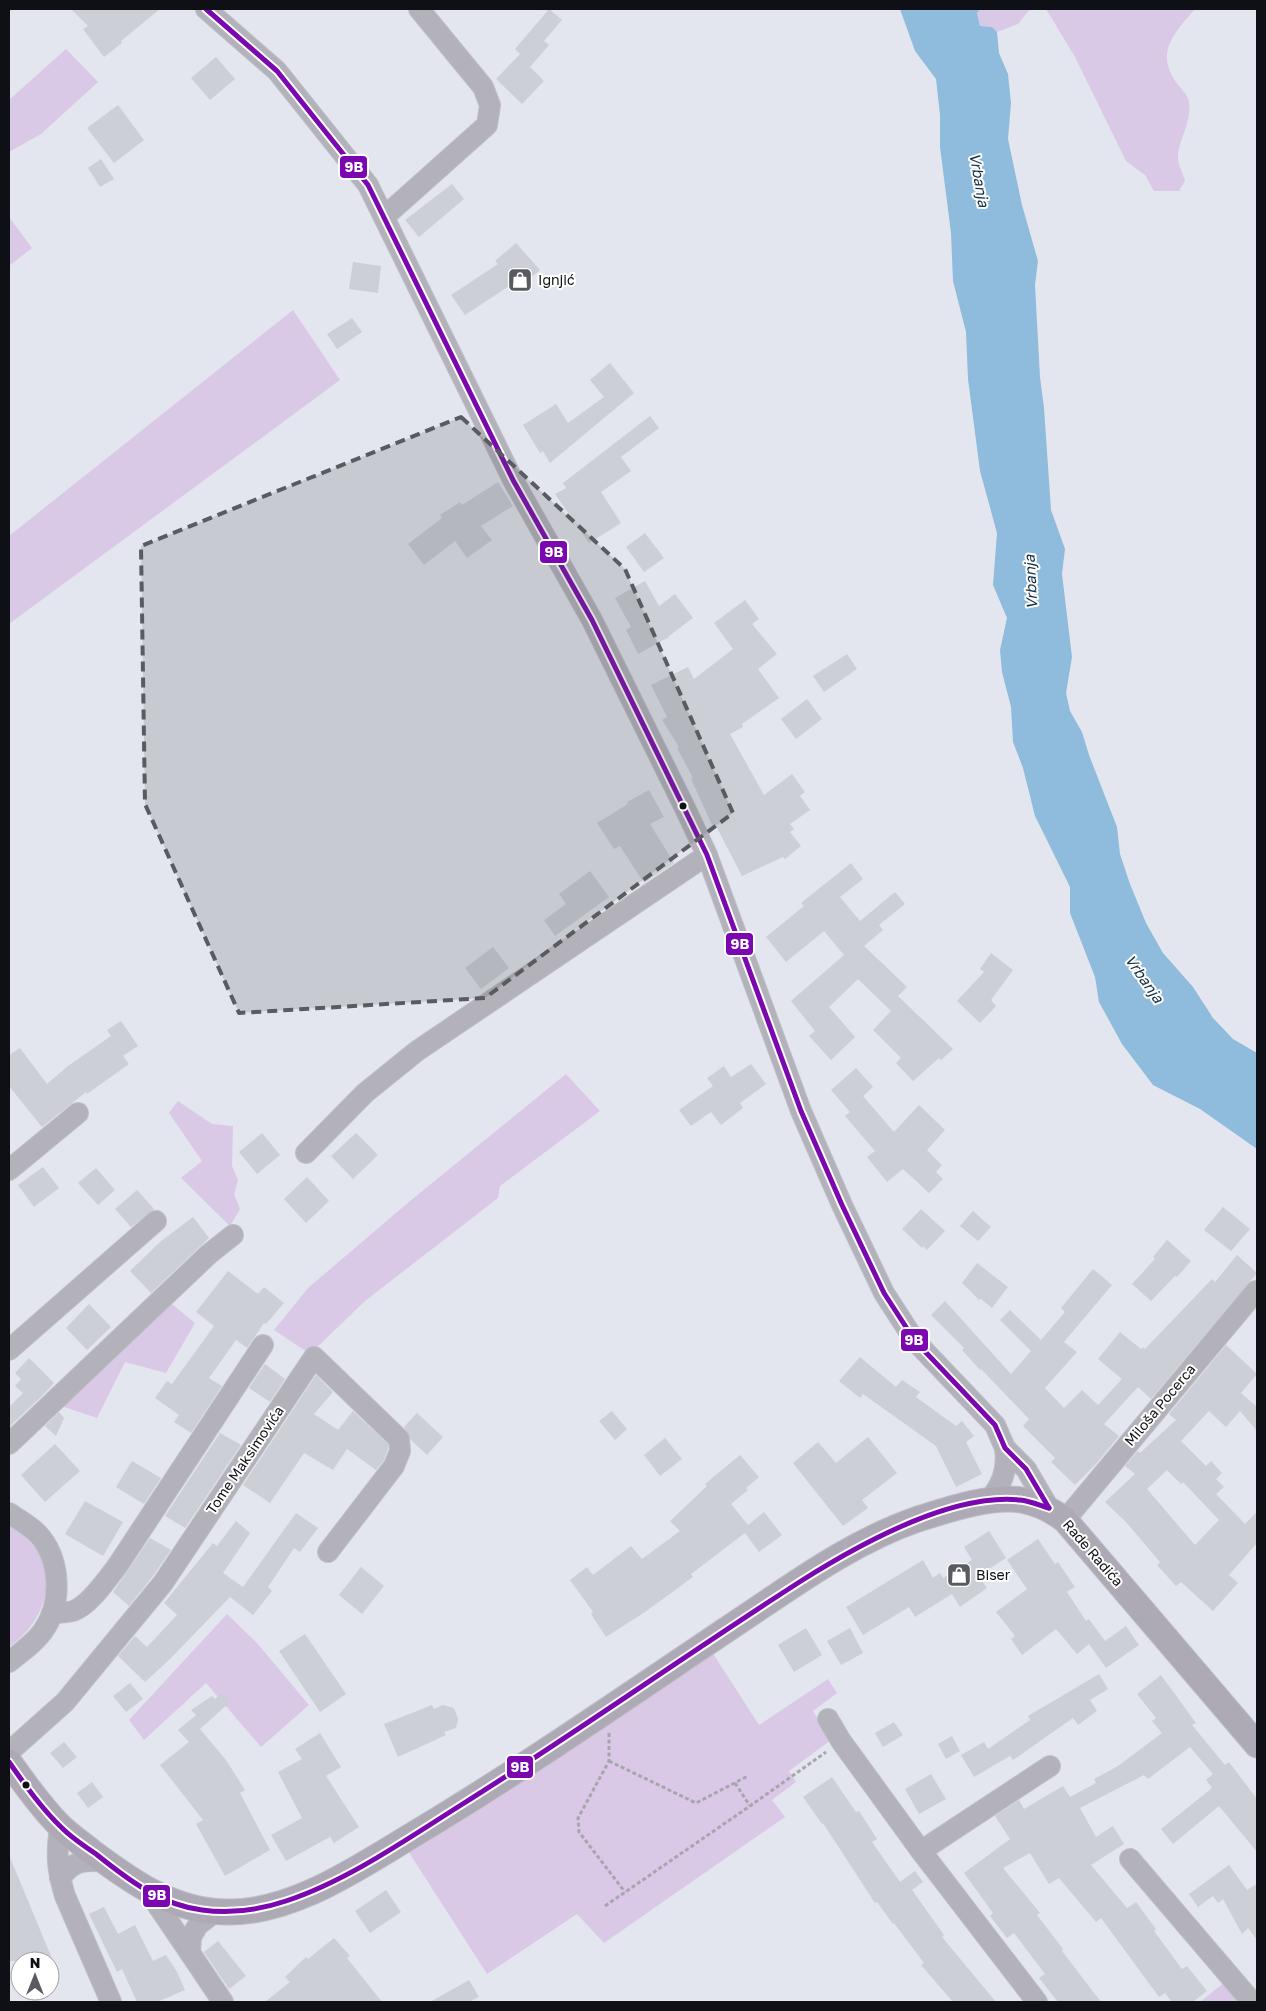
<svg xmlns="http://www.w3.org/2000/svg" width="1266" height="2011" font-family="'Golos Text',sans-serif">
  <rect width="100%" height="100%" fill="#e4e6ef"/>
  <!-- green -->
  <g fill="#dac8e7">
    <path d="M980 9H1030L1018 24 997 32 992 27 980 26 977 13Z"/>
    <path d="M1046 9H1195C1176 31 1156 50 1174 79 1178 86 1188 94 1189 102 1192 124 1177 142 1178 159 1179 166 1183 174 1185 181L1179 191H1154L1145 175 1126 161 1075 57Z"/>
    <path d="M66 49 98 82 41 134 9 152V100Z"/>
    <path d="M9 217 32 248 9 266Z"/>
    <path d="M293 310 340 380 9 624V536Z"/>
    <path d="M566 1074 600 1111 500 1186 498 1198 365 1301 310 1354 274 1330 308 1288 410 1201Z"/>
    <path d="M178 1101 212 1124 233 1126 232 1166 238 1180 234 1194 240 1209 230 1226 181 1178 202 1161 169 1113Z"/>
    <path d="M167 1300 195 1323 166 1373 125 1362 97 1418 58 1405Z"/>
    <path d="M9 1525C16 1530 24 1535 30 1542 62 1575 44 1623 10 1646L9 1644Z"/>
    <path d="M227 1614 257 1643 309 1705 261 1747 206 1683 144 1740 129 1720Z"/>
    <path d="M712 1652 759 1725 828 1679 837 1693 813 1711 831 1740 789 1771 796 1782 772 1800 785 1817 604 1943 577 1914 487 1974 408 1851Z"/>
    <path d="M1225 1982 1242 2002H1200Z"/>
  </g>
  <!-- water -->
  <path fill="#8fbbdc" d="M900 9H980L977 13 980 26 992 27 997 32 999 53 1008 74 1011 103 1008 139 1022 205 1038 261 1035 285 1040 377 1044 408 1051 510 1065 549 1062 574 1072 657 1066 693 1070 711 1082 732 1089 755 1117 827 1120 854 1130 884 1146 923 1163 953 1193 987 1213 1018 1233 1039 1257 1053V1149L1200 1109 1153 1085 1122 1044 1099 1002 1095 977 1070 913V887L1035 816 1023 768 1013 742 1011 707 1002 672 1000 650 1007 618 993 585 997 533 980 471 968 379 966 332 953 281 951 233 940 147V115L936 79 915 51Z"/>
  <!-- building -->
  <g fill="#cccfd6" fill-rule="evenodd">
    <path d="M71 9H160L121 41 122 43 104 57 83 29 88 26Z"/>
    <path d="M549 9 562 20 544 41 549 45 530 67 544 81 522 104 496 79 520 54 515 49Z"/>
    <path d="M216 57 235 79 210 100 191 78Z"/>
    <path d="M118 105 144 140 114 163 87 128Z"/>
    <path d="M101 159 114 179 100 187 88 168Z"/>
    <path d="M452 184 464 199 419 237 405 220Z"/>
    <path d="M516 243 540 270 518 288 514 283 465 315 451 295 498 264 495 261Z"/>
    <path d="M353 262 381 266 378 293 349 289Z"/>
    <path d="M352 318 362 332 337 349 327 334Z"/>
    <path d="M610 363 634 393 550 463 543 451 540 453 523 425 556 404 568 423 604 397 590 380Z"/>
    <path d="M650 416 659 428 621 457 631 471 601 492 621 523 589 543 555 494 566 488 563 483Z"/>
    <path d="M498 482 513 506 481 526 492 540 467 558 455 541 424 565 408 544 442 518 440 515 460 502 462 505Z"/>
    <path d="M645 533 664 558 644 572 626 547Z"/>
    <path d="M645 581 659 606 675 594 693 618 669 636V637L638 654 626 630 631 627 615 598Z"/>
    <path d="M745 600 759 619 752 624 777 654 758 669 779 698 742 724 743 727 730 734 764 795 792 774 805 792 800 796 810 810 790 824 794 829 790 832 801 846 785 859 783 857 742 876 715 824 712 825 691 779 693 778 677 748 679 747 662 720 667 717 651 685 688 667 694 679 733 649 714 623Z"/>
    <path d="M847 654 857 669 824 692 813 676Z"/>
    <path d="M807 699 822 719 796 739 781 719Z"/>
    <path d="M649 790 664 817 650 824 674 863 644 883 620 846 614 849 597 823 628 804 627 802Z"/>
    <path d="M851 863 863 879 840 897 860 921 895 892 905 904 879 925 883 930 864 946 907 987 898 996 953 1049 941 1060 939 1058 913 1081 896 1063 901 1058 873 1030 891 1011 858 979 829 1007 855 1037 831 1060 809 1036 815 1031 791 1001 844 955 824 931 786 962 766 937 804 906 801 903Z"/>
    <path d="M590 871 609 897 555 936 544 920 566 904 559 894Z"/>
    <path d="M493 947 509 968 481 989 465 968Z"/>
    <path d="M991 953 1013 970 991 1000 996 1006 980 1023 957 1001 984 972 980 969Z"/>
    <path d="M121 1021 138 1046 123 1056 129 1064 87 1094 86 1092 42 1127 9 1086V1055L20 1048 47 1084 68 1066 111 1036 107 1030Z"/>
    <path d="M751 1064 766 1084 740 1103 743 1108 721 1125 711 1112 691 1126 679 1110 713 1086 707 1078 724 1066 731 1077Z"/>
    <path d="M856 1068 873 1087 863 1096 894 1132 919 1105 945 1130 927 1150 942 1165 936 1172 943 1179 929 1193 903 1169 887 1182 867 1157 875 1151 845 1116 850 1112 831 1090Z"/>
    <path d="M262 1133 280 1155 257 1174 239 1152Z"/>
    <path d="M356 1133 378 1155 353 1179 331 1156Z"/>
    <path d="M43 1167 59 1188 34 1207 18 1185Z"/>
    <path d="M96 1168 115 1190 98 1205 78 1183Z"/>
    <path d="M307 1177 329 1201 306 1223 284 1199Z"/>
    <path d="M137 1190 154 1209 131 1227 115 1209Z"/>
    <path d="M1223 1207 1250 1229 1231 1251 1204 1230Z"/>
    <path d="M921 1209 945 1231 927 1250 923 1246 922 1248 902 1229Z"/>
    <path d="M973 1211 991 1227 978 1241 960 1226Z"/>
    <path d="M193 1217 209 1238 151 1293 130 1271 160 1242Z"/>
    <path d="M1167 1240 1191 1261 1177 1277 1175 1276 1151 1301 1132 1284 1155 1259 1153 1257Z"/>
    <path d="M1237 1255 1257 1273 1151 1399 1138 1387 1104 1424 1119 1436 1096 1464 1075 1485 1051 1462 1055 1458 1023 1426 1029 1419 981 1369 980 1370 962 1350 964 1348 931 1315 945 1301 1011 1374 1031 1351 1000 1320 1010 1310 1041 1340 1065 1312 1061 1308 1093 1269 1112 1285 1064 1342 1077 1352 1045 1388 1064 1408 1082 1390 1098 1405 1122 1379 1098 1359 1120 1332 1141 1349 1143 1347 1145 1349 1212 1279 1215 1282Z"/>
    <path d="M977 1263 1008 1287 992 1308 981 1299 979 1300 962 1283Z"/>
    <path d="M228 1271 258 1294 264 1287 284 1303 266 1324 264 1323 247 1348 236 1340 209 1378 222 1386 191 1433 174 1422 179 1415 155 1398 167 1381 172 1384 214 1326 196 1312Z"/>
    <path d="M89 1304 111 1327 87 1350 66 1328Z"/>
    <path d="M1226 1345 1257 1374 1241 1393 1257 1407V1431L1240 1411 1226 1427 1209 1411 1181 1441 1206 1466 1211 1461 1222 1473 1216 1479 1224 1487 1216 1494 1245 1524 1257 1512V1543L1229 1575 1238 1583 1213 1611 1181 1582 1176 1586 1157 1565 1160 1562 1126 1522 1105 1502 1135 1474 1125 1466 1138 1451 1140 1453 1176 1420 1169 1414ZM1167 1470 1181 1484 1183 1482 1219 1520 1195 1545 1147 1489Z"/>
    <path d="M860 1357 896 1387 902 1380 920 1392 916 1397 956 1426 962 1421 974 1436 966 1442 982 1474 956 1487 936 1446 863 1394 860 1398 839 1381Z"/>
    <path d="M29 1358 54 1383 43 1395 9 1427V1407L23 1393 15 1386 21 1379 15 1373Z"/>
    <path d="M265 1364 285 1379 270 1402 249 1388Z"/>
    <path d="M316 1375 333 1392 314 1414 338 1430 353 1411 388 1444V1449L384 1460 376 1470 347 1449 333 1470 304 1453 270 1503 243 1485Z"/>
    <path d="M612 1411 627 1429 615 1440 599 1421Z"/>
    <path d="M59 1412 64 1418 56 1436 45 1426Z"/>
    <path d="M417 1413 443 1437 427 1455 411 1440 404 1427Z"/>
    <path d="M220 1433 241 1445 185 1528 165 1516Z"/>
    <path d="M868 1437 897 1473 862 1500 868 1508 843 1526 793 1463 818 1442 836 1463Z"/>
    <path d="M665 1438 682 1459 660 1476 644 1455Z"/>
    <path d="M55 1444 80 1471 45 1502 21 1475Z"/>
    <path d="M740 1455 759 1477 746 1488 748 1490 731 1504 748 1525 764 1512 782 1535 759 1552 745 1533 691 1574 693 1577 645 1612 606 1637 591 1614 593 1612 570 1580 587 1567 593 1575 631 1546 642 1559 680 1531 670 1521 707 1486 705 1484Z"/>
    <path d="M132 1461 161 1478 144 1504 116 1487Z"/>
    <path d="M85 1501 123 1522 103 1556 65 1534Z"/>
    <path d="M296 1513 318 1528 300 1552 294 1548 268 1587 272 1591 253 1615 230 1597 169 1660 145 1682 118 1656 135 1636 147 1647 177 1615 164 1603 213 1543 217 1546 236 1521 250 1533 223 1573 243 1587Z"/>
    <path d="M989 1531 1006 1558 978 1576 987 1588 960 1607 952 1594 915 1617 909 1607 863 1635 846 1607 923 1560 933 1578 940 1573 943 1578 972 1560 964 1547Z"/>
    <path d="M150 1538 171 1550 153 1576 129 1606 113 1592Z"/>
    <path d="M1038 1539 1055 1564 1058 1562 1075 1587 1067 1592 1086 1621 1089 1619 1105 1641 1126 1626 1139 1645 1106 1668 1089 1644 1077 1654 1056 1629 1022 1655 1011 1639 1015 1636 996 1612 1027 1589 1007 1560Z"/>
    <path d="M361 1567 384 1586 362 1614 339 1595Z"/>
    <path d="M806 1628 822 1655 794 1672 778 1645Z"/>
    <path d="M850 1628 863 1653 841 1665 827 1641Z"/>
    <path d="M305 1634 346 1694 320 1712 279 1651Z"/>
    <path d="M1099 1674 1108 1689 1090 1700 1097 1711 1078 1725 1073 1718 1013 1760 1010 1756 974 1777 961 1755 984 1742 988 1749 1030 1720 1028 1716Z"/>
    <path d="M1161 1675 1196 1723 1192 1725 1225 1765 1229 1762 1257 1799V1852L1219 1806 1173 1844 1161 1829 1212 1788 1206 1780 1213 1774 1190 1747 1148 1779 1144 1775 1080 1808 1096 1837 1113 1826 1124 1844 1091 1865 1127 1908 1136 1902 1156 1929 1154 1931 1182 1969 1187 1966 1207 1991 1193 2002H1172L1165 1993 1159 1997 1101 1918 1096 1922 1059 1878 1049 1884 1030 1853 1003 1868 1040 1913 1037 1915 1063 1949 1062 1951 1101 2002H1058L1039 1978 1045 1974 1014 1933 1007 1938 990 1916 993 1913 964 1873 1010 1839 995 1816 1019 1800 1024 1809 1063 1786 1070 1797 1096 1783 1094 1779 1118 1766 1162 1733 1152 1721 1156 1718 1137 1694Z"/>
    <path d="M130 1683 143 1699 126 1712 113 1696Z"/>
    <path d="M222 1693 230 1702 200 1729 226 1760 245 1790 240 1793 270 1850 225 1876 196 1824 203 1820 160 1765 189 1742 178 1730 196 1715 191 1710 212 1696 215 1699Z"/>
    <path d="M432 1705 434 1709 443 1705 454 1708 458 1719 456 1728 444 1732 446 1735 398 1757 384 1724Z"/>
    <path d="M894 1722 903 1735 883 1747 875 1733Z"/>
    <path d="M320 1733 341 1767 326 1776 359 1827 334 1843 330 1837 286 1861 271 1835 302 1818 278 1772 302 1759 295 1749Z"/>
    <path d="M952 1736 960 1751 946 1759 938 1744Z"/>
    <path d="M64 1742 77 1757 63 1768 50 1753Z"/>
    <path d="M931 1774 946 1799 919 1814 905 1789Z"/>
    <path d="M832 1777 856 1812 859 1811 877 1839 872 1842 900 1882 915 1871 923 1882 912 1890 944 1935 942 1937 996 2002H953L921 1965 924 1963 894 1923 893 1924 877 1902 875 1903 823 1823 822 1824 803 1797Z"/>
    <path d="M92 1782 103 1797 88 1808 77 1793Z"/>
    <path d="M9 1855 53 1961H9Z"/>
    <path d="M1229 1865 1247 1890 1257 1884V1940L1248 1928 1242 1934 1223 1899 1218 1903 1213 1896 1198 1907 1189 1894Z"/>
    <path d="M386 1890 401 1912 370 1933 355 1911Z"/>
    <path d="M104 1907 118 1934 135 1925 153 1961 166 1955 177 1972 185 1990 157 2002H137L122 1969 117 1972 89 1914Z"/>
    <path d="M334 1938 350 1956 347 1958 382 2002H265L290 1982 285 1977 306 1957 308 1959Z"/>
    <path d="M218 1941 246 1976 229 1989 204 1952Z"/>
    <path d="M469 1980 479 1997 469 2002H430Z"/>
  </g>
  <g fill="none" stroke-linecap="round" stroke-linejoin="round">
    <defs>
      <g id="minor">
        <path d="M206 9 277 71 368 185 513 480 592 620 684 806 707 855 801 1111 842 1205 884 1293 915 1341 995 1425 1005 1448 1026 1469 1049 1508"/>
        <path d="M384 217 487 125 490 105 483 87 419 9"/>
        <path d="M306 1153 365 1093 417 1051 707 855"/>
        <path d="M9 1170 78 1113"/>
        <path d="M9 1350 156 1221"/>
        <path d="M9 1444 209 1254 233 1235"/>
        <path d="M988 1502C1002 1484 1008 1471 1005 1448"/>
        <path d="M9 1513C18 1519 29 1525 37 1533 61 1558 63 1603 43 1631 34 1644 21 1652 9 1662"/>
        <path d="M1065 1520 1256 1291"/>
        <path d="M52 1613C59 1613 66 1613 73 1611 89 1606 108 1578 118 1565L263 1345"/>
        <path d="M828 1719 841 1741 921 1851 1037 2002"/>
        <path d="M9 1752 65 1702 163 1583 314 1357 399 1439 400 1451 394 1466 328 1552"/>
        <path d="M60 1827C56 1855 57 1869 65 1896L111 2002"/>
        <path d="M921 1851 1050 1766"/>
        <path d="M1130 1859 1252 2002"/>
        <path d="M60 1878C74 1860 82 1861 103 1861"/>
        <path d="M148 1891 190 1953"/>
        <path d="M215 1912 198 1925 191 1937 190 1953 223 2002"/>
      </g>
      <path id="major" d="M9 1762C25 1784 40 1806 59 1825 69 1835 81 1843 92 1852 132 1882 173 1911 225 1912 291 1914 356 1869 411 1836 518 1772 622 1700 726 1630 787 1590 848 1543 918 1519 947 1510 991 1495 1021 1500 1038 1503 1052 1510 1065 1520L1257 1745"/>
    </defs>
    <!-- minor casing -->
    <use href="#minor" stroke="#bec0c7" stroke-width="22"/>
    <!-- major casing -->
    <use href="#major" stroke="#bec0c7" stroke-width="27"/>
    <!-- path -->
    <g stroke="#a7a6ae" stroke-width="3" stroke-dasharray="4 2.5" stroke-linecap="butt">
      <path d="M609 1733V1761L578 1818 579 1832 625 1892"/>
      <path d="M609 1761 696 1803 748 1776"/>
      <path d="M735 1783 750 1806"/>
      <path d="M605 1906 750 1806 826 1752"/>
    </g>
    <!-- minor -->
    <use href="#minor" stroke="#b3b1ba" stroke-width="20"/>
    <!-- major -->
    <use href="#major" stroke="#adaab6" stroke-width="25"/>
    <defs>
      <g id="bus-1">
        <path d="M206 9 277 71 368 185 513 480 592 620 707 855 801 1111 842 1205 884 1293 915 1341 995 1425 1005 1448 1026 1469 1049 1508"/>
        <path d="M9 1762C25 1785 42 1809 62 1828 72 1838 84 1846 96 1854 127 1879 161 1905 202 1910 230 1914 259 1910 286 1901 347 1881 407 1839 461 1805 576 1733 687 1654 801 1581 858 1545 951 1493 1020 1500 1030 1501 1039 1505 1049 1508"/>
      </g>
    </defs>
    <!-- bus-1 casing -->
    <use href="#bus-1" stroke="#fff" stroke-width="9"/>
    <!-- bus-1 -->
    <use href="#bus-1" stroke="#7b07b0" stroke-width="5"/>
  </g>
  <!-- marked area -->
  <path fill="#5a5b61" fill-opacity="0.2" stroke="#5a5b61" stroke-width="4" stroke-dasharray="10 6" stroke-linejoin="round" d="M461 417 625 569 733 813 485 998 239 1013 145 804 141 546Z"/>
  <!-- icons -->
  <defs>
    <symbol id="shop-square" viewBox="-11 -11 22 22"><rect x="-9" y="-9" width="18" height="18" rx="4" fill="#5a5b61" stroke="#fff"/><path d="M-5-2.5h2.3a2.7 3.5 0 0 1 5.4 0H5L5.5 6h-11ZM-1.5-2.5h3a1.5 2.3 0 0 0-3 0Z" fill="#fff"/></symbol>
  </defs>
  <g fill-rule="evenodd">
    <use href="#shop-square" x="506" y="266" width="28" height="28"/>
    <use href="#shop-square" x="945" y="1561" width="28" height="28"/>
  </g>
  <!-- markers -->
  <g fill="#0f1015" stroke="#fff" stroke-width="2">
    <circle cx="683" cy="806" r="4.5"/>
    <circle cx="26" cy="1785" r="4.5"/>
  </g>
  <g text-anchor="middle" stroke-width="4" stroke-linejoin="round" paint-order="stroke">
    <!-- poi labels -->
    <g font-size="14" fill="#0f1015" stroke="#fff" text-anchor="start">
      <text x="538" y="285">Ignjić</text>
      <text x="976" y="1580">Biser</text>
    </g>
    <!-- street labels -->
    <g font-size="14" fill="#0f1015" stroke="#fff">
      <text transform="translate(1160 1405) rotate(-50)" y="5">Miloša Pocerca</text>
      <text transform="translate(245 1460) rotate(-56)" y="5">Tome Maksimovića</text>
      <text transform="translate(1093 1553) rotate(49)" y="5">Rade Radića</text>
    </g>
    <!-- water labels -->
    <g font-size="15" font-style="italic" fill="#132f42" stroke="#fff">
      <text transform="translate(979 180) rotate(80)" y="5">Vrbanja</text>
      <text transform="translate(1031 582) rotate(-93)" y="5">Vrbanja</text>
      <text transform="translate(1144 979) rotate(55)" y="5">Vrbanja</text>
    </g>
  </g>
  <g stroke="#fff" stroke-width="2">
    <rect x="339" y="155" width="29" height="24" rx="5" fill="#7b07b0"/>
    <rect x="539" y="540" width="29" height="24" rx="5" fill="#7b07b0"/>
    <rect x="725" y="932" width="29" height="24" rx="5" fill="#7b07b0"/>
    <rect x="900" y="1328" width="29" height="24" rx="5" fill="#7b07b0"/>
    <rect x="506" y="1755" width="28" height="24" rx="5" fill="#7b07b0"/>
    <rect x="142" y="1884" width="29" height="24" rx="5" fill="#7b07b0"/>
  </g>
  <g font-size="14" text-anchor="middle" font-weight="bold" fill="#fff">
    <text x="354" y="172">9B</text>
    <text x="554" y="557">9B</text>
    <text x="740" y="949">9B</text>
    <text x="914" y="1345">9B</text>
    <text x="520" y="1772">9B</text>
    <text x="157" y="1900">9B</text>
  </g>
  <!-- border -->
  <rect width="1266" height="2011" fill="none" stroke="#0f1015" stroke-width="20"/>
  <!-- north arrow -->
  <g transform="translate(35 1976)"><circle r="24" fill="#ffffff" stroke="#9f9fa1"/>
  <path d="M0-4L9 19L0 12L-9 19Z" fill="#5a5b61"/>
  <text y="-8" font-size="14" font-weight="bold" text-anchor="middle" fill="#0f1015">N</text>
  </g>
</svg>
